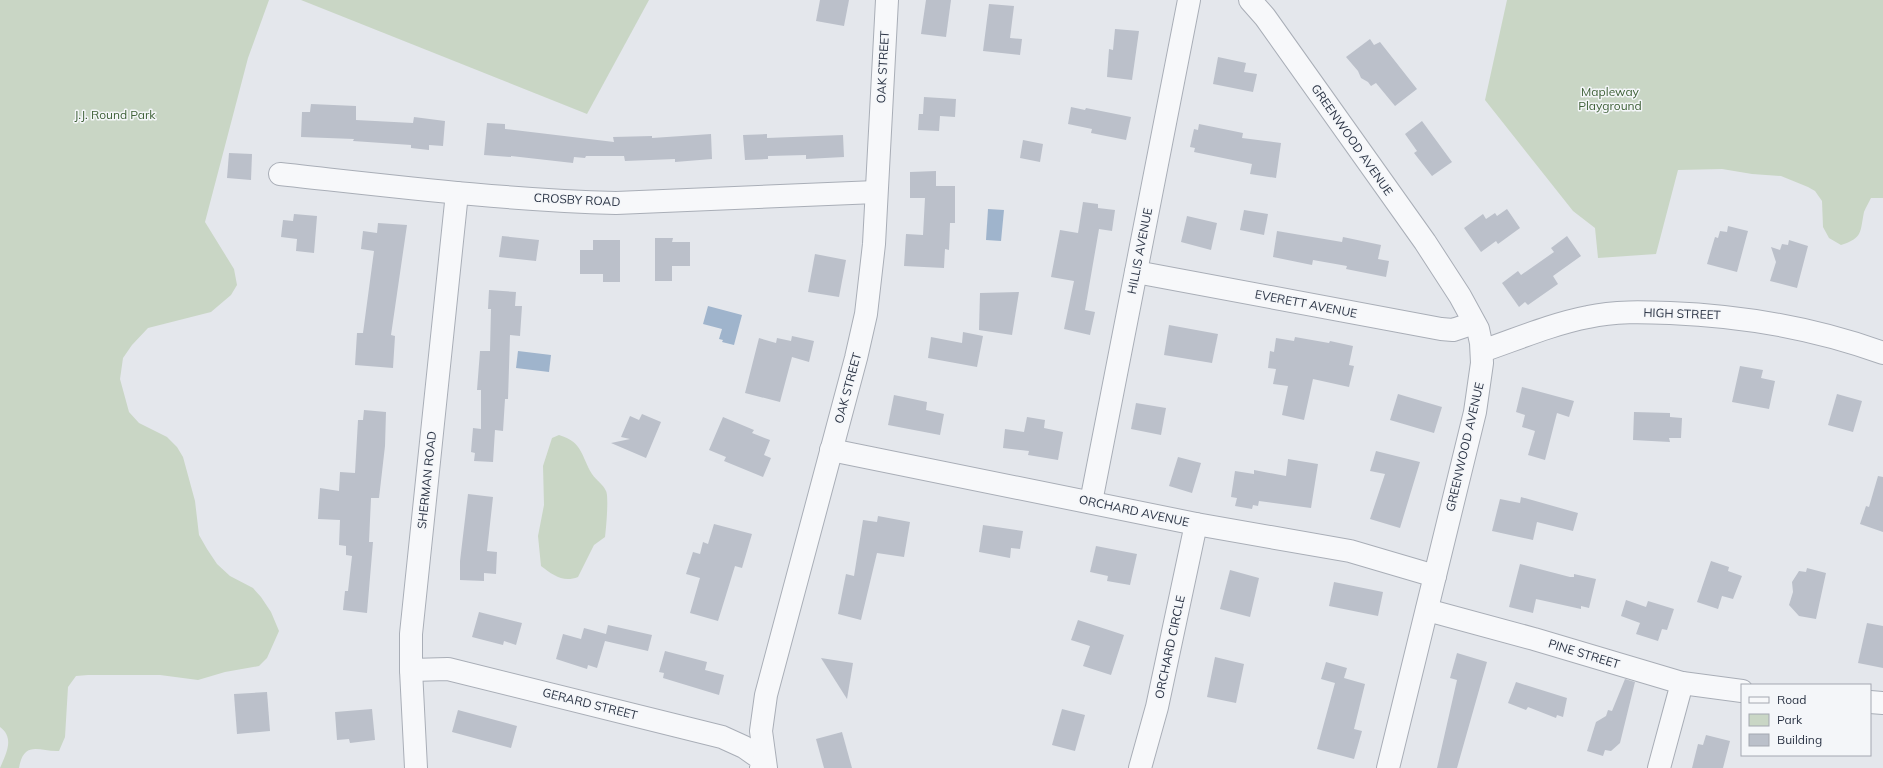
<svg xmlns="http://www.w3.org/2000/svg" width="1883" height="768" font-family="Mulish,sans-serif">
  <rect width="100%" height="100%" fill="#e4e7ec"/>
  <!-- green -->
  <g fill="#c9d6c5">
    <path d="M0 0H269L248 58 205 222 234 269 237 285 231 295 211 312 148 328 132 345 123 358 120 379 129 412 139 423 167 437 177 447 183 457 195 501 199 535 207 549 217 564 230 576 253 588 261 597 271 612 279 631 267 658 259 666 225 672 198 680 160 675H88L76 676 68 687 65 737 59 751C40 752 24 739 19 768H0C6 754 15 738 0 727Z"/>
    <path d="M301 0H649L587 114Z"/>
    <path d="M1507 0H1883V198H1871C1869 202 1866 207 1864 212 1860 232 1863 238 1841 245L1829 238 1823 227 1822 201 1815 191 1808 187 1781 176 1752 174 1722 169 1678 170 1656 254 1598 258 1595 228 1573 211 1485 100Z"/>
    <path d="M559 435C583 442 581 456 592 474 596 480 603 484 606 491 609 496 606 530 605 537L594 545 578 577C563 583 553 575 541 566L538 536 544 505 543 466 552 438Z"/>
  </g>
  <!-- water -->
  <g fill="#9fb4cc">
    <path d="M988 209 1004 210 1001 241 986 240Z"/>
    <path d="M708 306 742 315 734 345 722 342 723 340 719 339 722 329 703 324Z"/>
    <path d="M518 351 551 355 549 372 516 368Z"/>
  </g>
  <!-- building -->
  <g fill="#bbc0ca">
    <path d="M820 0H849L844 26 816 21Z"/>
    <path d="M926 0H951L946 37 921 34Z"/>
    <path d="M989 4 1014 6 1010 38 1022 39 1020 55 983 51Z"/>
    <path d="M1115 29 1139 31 1132 80 1107 77 1109 49 1113 50Z"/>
    <path d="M1370 39 1374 45 1380 42 1417 89 1395 106 1376 83 1371 86 1368 82 1361 78 1358 71 1346 57Z"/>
    <path d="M1218 57 1246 63 1244 72 1257 74 1253 92 1213 84Z"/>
    <path d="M924 97 956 99 955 117 940 116 939 131 918 130 919 114H923Z"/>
    <path d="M311 104 356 106V120L413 123 414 117 445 121 443 146 429 145V150L411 148V145L353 141 354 139 301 137 302 112H310Z"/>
    <path d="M1071 107 1085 110 1086 108 1131 117 1126 140 1091 133 1092 129 1068 124Z"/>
    <path d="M1422 121 1452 162 1432 176 1414 153 1417 151 1405 134Z"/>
    <path d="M487 123 505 124V129L614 142 613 137 652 136V138L711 134 712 159 675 162V159L625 161 624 156H586L585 158 574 157 573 163 511 156V157L484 155Z"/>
    <path d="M1199 124 1243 133 1242 138 1281 143 1276 178 1250 174 1252 164 1194 152 1195 148 1190 147 1194 129 1198 130Z"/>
    <path d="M767 134V138L843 135 844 157 806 159V155L768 156V159L745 160 743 135Z"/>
    <path d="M1023 140 1043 144 1040 162 1020 158Z"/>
    <path d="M229 153 252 154 251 180 227 178Z"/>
    <path d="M936 171V186H955V223H950L949 250 945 249 944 268 904 266 906 234 923 235 925 198H910V172Z"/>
    <path d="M1083 202 1098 204V208L1115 210 1112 231 1099 229 1085 310 1095 312 1090 335 1064 329 1074 281 1051 277 1060 230 1078 233Z"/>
    <path d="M1507 209 1520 228 1498 244 1496 241 1481 252 1464 228 1483 214 1486 219 1495 213 1497 216Z"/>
    <path d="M1244 210 1268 214 1264 235 1240 230Z"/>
    <path d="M294 214 317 216 314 253 296 251 297 239 281 237 283 220 293 221Z"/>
    <path d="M1187 216 1217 223 1211 250 1181 242Z"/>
    <path d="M378 223 407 225 391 335 395 336 393 368 355 365 357 333H363L374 251 361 249 363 231 377 233Z"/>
    <path d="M1728 226 1748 231 1737 272 1707 264 1715 237 1718 238 1720 231 1727 232Z"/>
    <path d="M1277 231 1342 242 1343 237 1381 245 1378 259 1389 261 1386 277 1346 269 1347 266 1313 260 1312 265 1273 257Z"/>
    <path d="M502 236 539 240 536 261 499 257Z"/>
    <path d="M1567 236 1581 256 1553 276 1558 284 1528 305 1525 302 1519 307 1502 283 1518 271 1521 275 1554 252 1551 248Z"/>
    <path d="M655 238H673L672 242H690V266H672V281H655Z"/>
    <path d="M593 240H620V282H603V274H580V250H593Z"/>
    <path d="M1789 240 1808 246 1797 288 1770 281 1776 262 1771 247 1780 250 1782 244 1788 245Z"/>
    <path d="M815 254 846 260 839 297 808 292Z"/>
    <path d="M489 290 516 292 515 306H522L520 336 510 335 508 399H505L503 431 495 430 493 462 474 461 475 453 471 452 473 428 481 429V390H477L480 351H490L491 309H488Z"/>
    <path d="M1019 292 1012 335 979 330 980 293Z"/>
    <path d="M1169 325 1218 334 1212 363 1164 355Z"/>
    <path d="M963 332 983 336 977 367 928 358 931 337 962 343Z"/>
    <path d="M792 336 814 341 809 362 792 357 780 402 745 393 759 338 776 343 777 338 791 341Z"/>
    <path d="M1295 337 1329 343 1330 341 1353 346 1349 365 1354 366 1349 387 1313 379 1304 420 1282 415 1288 386 1273 384 1276 369 1268 368 1270 351 1274 352 1276 338 1294 341Z"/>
    <path d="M1740 366 1763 370 1761 378 1775 381 1769 409 1732 402Z"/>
    <path d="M1522 387 1574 401 1569 417 1557 413 1545 460 1528 455 1535 431 1522 427 1525 415 1516 412Z"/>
    <path d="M1398 394 1442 407 1434 433 1390 420Z"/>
    <path d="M1837 394 1862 401 1853 432 1828 425Z"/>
    <path d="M894 395 927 402 926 410 944 414 940 435 888 425Z"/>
    <path d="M1136 403 1166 408 1161 435 1131 429Z"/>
    <path d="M364 410 386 412 385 446 379 498H371L369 542H373L367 613 343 610 345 591H348L352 556 346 555V546L339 545 340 520 318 519 320 488 339 491 340 472 355 473 358 420H363Z"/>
    <path d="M1634 412 1670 413V417L1682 418 1681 438H1669L1670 442 1633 440Z"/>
    <path d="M642 414 661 422 646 458 611 443 630 439 621 437 630 416 639 420Z"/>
    <path d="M723 417 754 430 752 433 770 440 764 455 771 458 763 477 724 461 726 457 709 450Z"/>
    <path d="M1027 417 1045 420 1044 428 1063 432 1058 460 1028 455 1029 451 1003 448 1005 429 1024 432Z"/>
    <path d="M1376 451 1420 462 1400 528 1370 519 1385 474 1370 471Z"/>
    <path d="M1178 457 1201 463 1192 493 1169 486Z"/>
    <path d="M1288 459 1318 464 1311 508 1259 501 1258 506 1253 505 1252 509 1235 506 1237 498 1231 497 1235 471 1254 474V470L1286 476Z"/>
    <path d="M1878 476 1883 477V532L1860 524 1866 506 1869 507Z"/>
    <path d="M468 494 493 497 487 551 497 552 496 574 484 573V581L460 580V561Z"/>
    <path d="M1521 497 1578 513 1573 531 1537 522 1533 540 1492 531 1500 499 1520 503Z"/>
    <path d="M878 516 910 522 904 557 877 553 861 620 838 614 846 574 854 576 863 520 877 522Z"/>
    <path d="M714 524 752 534 742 568 735 566 718 621 690 613 700 578 686 574 693 552 700 554 703 542 708 544Z"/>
    <path d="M983 525 1023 531 1020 549 1011 548 1010 558 979 552Z"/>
    <path d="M1096 546 1137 554 1130 585 1107 581 1108 576 1090 572Z"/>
    <path d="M1711 561 1729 567 1728 571 1742 576 1733 599 1722 596 1718 609 1697 602Z"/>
    <path d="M1520 564 1570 577H1574V574L1596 579 1589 608 1581 606V609L1536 599 1533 613 1509 607Z"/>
    <path d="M1807 568 1826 573 1816 619 1799 616 1789 605 1793 592 1792 582 1799 571 1806 572Z"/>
    <path d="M1230 570 1259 578 1250 617 1220 609Z"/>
    <path d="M1334 582 1383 592 1378 616 1329 606Z"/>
    <path d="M1626 600 1646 607 1648 601 1674 609 1667 630 1662 629 1658 641 1636 634 1640 623 1621 616Z"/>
    <path d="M479 612 522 623 516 645 504 641 503 645 472 637Z"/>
    <path d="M1078 620 1124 635 1111 675 1083 666 1090 646 1071 640Z"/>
    <path d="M1867 623 1883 626V668L1858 663Z"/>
    <path d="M608 625 652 635 648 651 605 641 597 668 588 665 587 669 556 659 563 634 581 639 584 628 606 634Z"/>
    <path d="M665 651 707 662 705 670 724 675 719 695 663 678 664 673 659 672Z"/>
    <path d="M1457 653 1487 662 1457 768H1437L1457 680 1450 678Z"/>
    <path d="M1215 657 1244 664 1236 703 1207 697Z"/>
    <path d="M821 658 853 663 847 699Z"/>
    <path d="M1326 662 1347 668 1344 678 1365 684 1354 729 1362 731 1354 759 1317 749 1335 683 1321 679Z"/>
    <path d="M1625 679 1635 682 1620 743 1611 751 1605 750 1603 756 1587 751 1596 722 1606 716 1608 710 1612 711Z"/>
    <path d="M1516 682 1567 698 1563 717 1557 715 1556 718 1528 707 1526 710 1508 703Z"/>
    <path d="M267 692 270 731 237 734 234 694Z"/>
    <path d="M372 709 375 740 350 743 349 739 337 740 335 712Z"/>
    <path d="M1062 709 1085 715 1075 751 1052 745Z"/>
    <path d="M458 710 517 726 511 748 452 732Z"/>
    <path d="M842 732 852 768H824L816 739Z"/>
    <path d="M1706 735 1730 741 1723 768H1692L1698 744 1703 745Z"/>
  </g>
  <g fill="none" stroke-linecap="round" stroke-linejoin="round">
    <defs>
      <g id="minor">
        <path d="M1250 0 1265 17 1425 242 1460 296 1478 329 1481 343 1482 363 1475 412 1388 768"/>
        <path d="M280 174C391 186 503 200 616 203L876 192"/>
        <path d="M1136 272 1441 329 1453 330 1474 323"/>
        <path d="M1482 351C1517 339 1552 324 1588 317 1615 311 1643 312 1670 313 1744 316 1814 328 1883 353"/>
        <path d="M831 450 1196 524 1350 551 1435 576"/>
        <path d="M1091 502 1189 0"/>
        <path d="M1427 610 1534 639 1682 683 1742 691"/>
        <path d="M411 670 448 669 722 737 744 747 764 761 761 768"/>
        <path d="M1870 702 1883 703"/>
        <path d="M416 768 411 670V634L457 193"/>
        <path d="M766 768 761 731 766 695 856 358 866 314 874 244 887 0"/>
        <path d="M1140 768 1157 707 1196 524"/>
        <path d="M1659 768 1682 683"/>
      </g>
    </defs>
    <!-- minor casing -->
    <use href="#minor" stroke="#a9aeb7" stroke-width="24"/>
    <!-- minor -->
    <use href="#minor" stroke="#f7f8fa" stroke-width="22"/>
  </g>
  <g text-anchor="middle" stroke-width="3" stroke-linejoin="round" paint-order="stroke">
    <!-- street labels -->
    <g font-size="12" fill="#2b3445" stroke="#f4f6f9">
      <text transform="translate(883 67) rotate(-87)" y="4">OAK STREET</text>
      <text transform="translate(1352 140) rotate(55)" y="4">GREENWOOD AVENUE</text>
      <text transform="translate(577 200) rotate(3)" y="4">CROSBY ROAD</text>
      <text transform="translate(1140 251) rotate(-79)" y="4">HILLIS AVENUE</text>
      <text transform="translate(1306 304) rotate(11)" y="4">EVERETT AVENUE</text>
      <text transform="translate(1682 314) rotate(2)" y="4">HIGH STREET</text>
      <text transform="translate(848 388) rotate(-75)" y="4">OAK STREET</text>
      <text transform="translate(1465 447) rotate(-77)" y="4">GREENWOOD AVENUE</text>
      <text transform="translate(427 480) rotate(-84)" y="4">SHERMAN ROAD</text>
      <text transform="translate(1134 511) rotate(12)" y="4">ORCHARD AVENUE</text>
      <text transform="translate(1170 647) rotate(-78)" y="4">ORCHARD CIRCLE</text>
      <text transform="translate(1584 654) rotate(17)" y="4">PINE STREET</text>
      <text transform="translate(590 704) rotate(14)" y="4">GERARD STREET</text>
    </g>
    <!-- park labels -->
    <g font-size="12" fill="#3f6138" stroke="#f4f6f9">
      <text x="1610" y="96">Mapleway<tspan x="1610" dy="14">Playground</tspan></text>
      <text x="115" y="119">J.J. Round Park</text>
    </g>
  </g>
  <!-- legend -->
  <rect x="1741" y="684" width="130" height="72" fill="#f4f6f9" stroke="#a4a8b1"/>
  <rect x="1749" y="697" width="20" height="6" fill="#f7f8fa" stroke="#a4a8b1"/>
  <text x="1777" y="704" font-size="12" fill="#2b3445">Road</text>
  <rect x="1749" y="714" width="20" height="12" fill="#c9d6c5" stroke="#a4a8b1"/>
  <text x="1777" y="724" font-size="12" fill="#2b3445">Park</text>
  <rect x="1749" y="734" width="20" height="12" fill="#bbc0ca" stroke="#a4a8b1"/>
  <text x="1777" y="744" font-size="12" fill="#2b3445">Building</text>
</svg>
